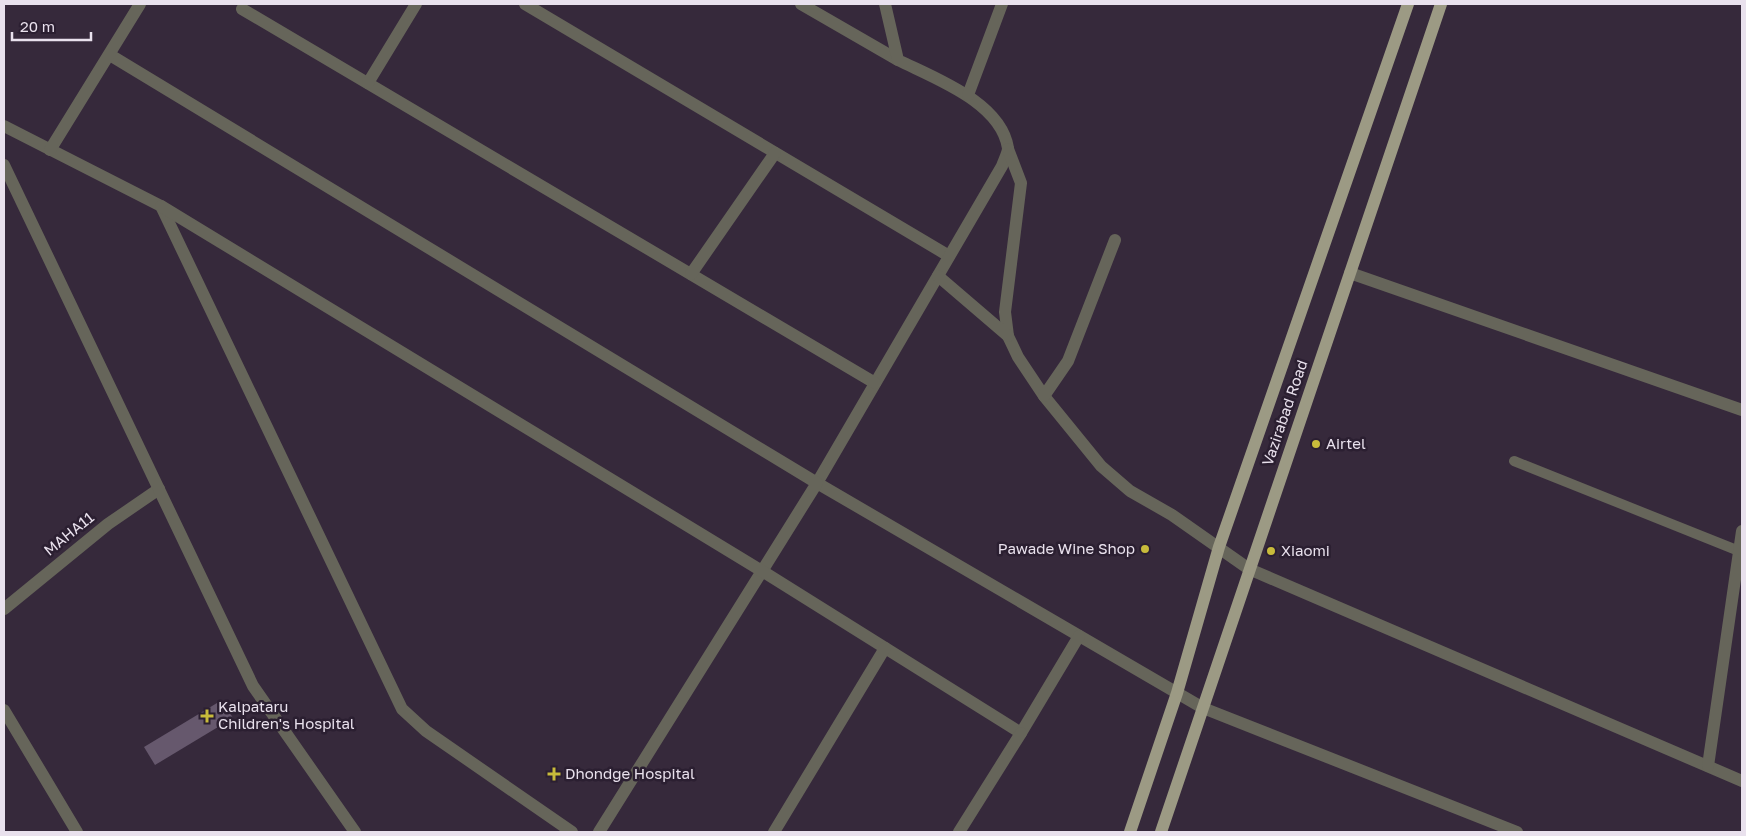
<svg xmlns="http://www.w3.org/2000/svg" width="1746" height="836" font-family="'Golos Text',sans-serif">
  <rect width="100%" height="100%" fill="#36293b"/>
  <!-- building -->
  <path fill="#66586d" d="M222 700 233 718 155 765 144 747Z"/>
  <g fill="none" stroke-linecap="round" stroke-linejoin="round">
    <!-- service -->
    <path stroke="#66655a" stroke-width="10" d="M1514 461 1739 551"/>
    <!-- minor -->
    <g stroke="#66655a" stroke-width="12">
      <path d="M525 4 949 256"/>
      <path d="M801 4 898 60"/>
      <path d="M885 4 898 60C934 78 1001 102 1008 148 1008 153 1004 160 1002 166L817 483 1203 708 1517 832"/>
      <path d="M242 9 875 383"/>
      <path d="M110 55 817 483 599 832"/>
      <path d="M368 83 416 4"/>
      <path d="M968 95 1002 4"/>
      <path d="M4 126 161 206 402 709 426 731 572 832"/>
      <path d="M1008 149 1021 183 1005 312 1008 336 1018 357 1044 396 1101 466 1130 491 1172 515 1249 569 1742 781"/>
      <path d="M50 150 140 4"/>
      <path d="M161 206 762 571 1021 733 1079 636"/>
      <path d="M1350 273 1742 410"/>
      <path d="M691 274 775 153"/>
      <path d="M938 276 1008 336"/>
      <path d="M1044 396 1068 361 1115 240"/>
      <path d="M4 609 108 524 159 489"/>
      <path d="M4 710 77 832"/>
      <path d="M1708 766 1742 531"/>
      <path d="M774 832 885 648"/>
      <path d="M959 832 1021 733"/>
    </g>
    <!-- tertiary -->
    <path stroke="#66655a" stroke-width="12" d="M4 165 253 686 355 832"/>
    <!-- primary -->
    <g stroke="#9c9a84" stroke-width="12">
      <path d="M1130 832 1177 693 1219 547 1408 4"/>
      <path d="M1161 832 1441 4"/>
    </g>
  </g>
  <!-- markers -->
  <g fill="#c8bb3b" stroke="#2b1f31" stroke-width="2">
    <circle cx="1316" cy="444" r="5"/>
    <circle cx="1145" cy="549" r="5"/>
    <circle cx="1271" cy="551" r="5"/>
    <path d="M204.5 708.5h5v5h5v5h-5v5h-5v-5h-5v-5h5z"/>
    <path d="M551.5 766.5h5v5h5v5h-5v5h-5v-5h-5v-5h5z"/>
  </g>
  <g text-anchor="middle" stroke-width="5" stroke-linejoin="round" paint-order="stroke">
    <!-- street labels -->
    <g font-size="15" fill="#e9e1ed" stroke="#2b1f31">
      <text transform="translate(1285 413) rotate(-71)" y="5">Vazirabad Road</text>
      <text transform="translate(69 534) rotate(-39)" y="5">MAHA11</text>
    </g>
    <!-- poi labels -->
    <g font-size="15" fill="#e9e1ed" stroke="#2b1f31" text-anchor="start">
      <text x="1326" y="449">Airtel</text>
      <text x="1135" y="554" text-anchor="end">Pawade Wine Shop</text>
      <text x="1281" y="556">Xiaomi</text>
      <text x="218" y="712">Kalpataru<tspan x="218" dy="17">Children's Hospital</tspan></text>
      <text x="565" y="779">Dhondge Hospital</text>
    </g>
  </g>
  <!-- border -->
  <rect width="1746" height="836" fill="none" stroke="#e9e1ed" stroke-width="10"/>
  <!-- scale -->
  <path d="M12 32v8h79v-8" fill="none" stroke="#e9e1ed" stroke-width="2.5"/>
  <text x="20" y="32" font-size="15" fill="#e9e1ed" stroke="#2b1f31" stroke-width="4" paint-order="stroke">20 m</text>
</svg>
